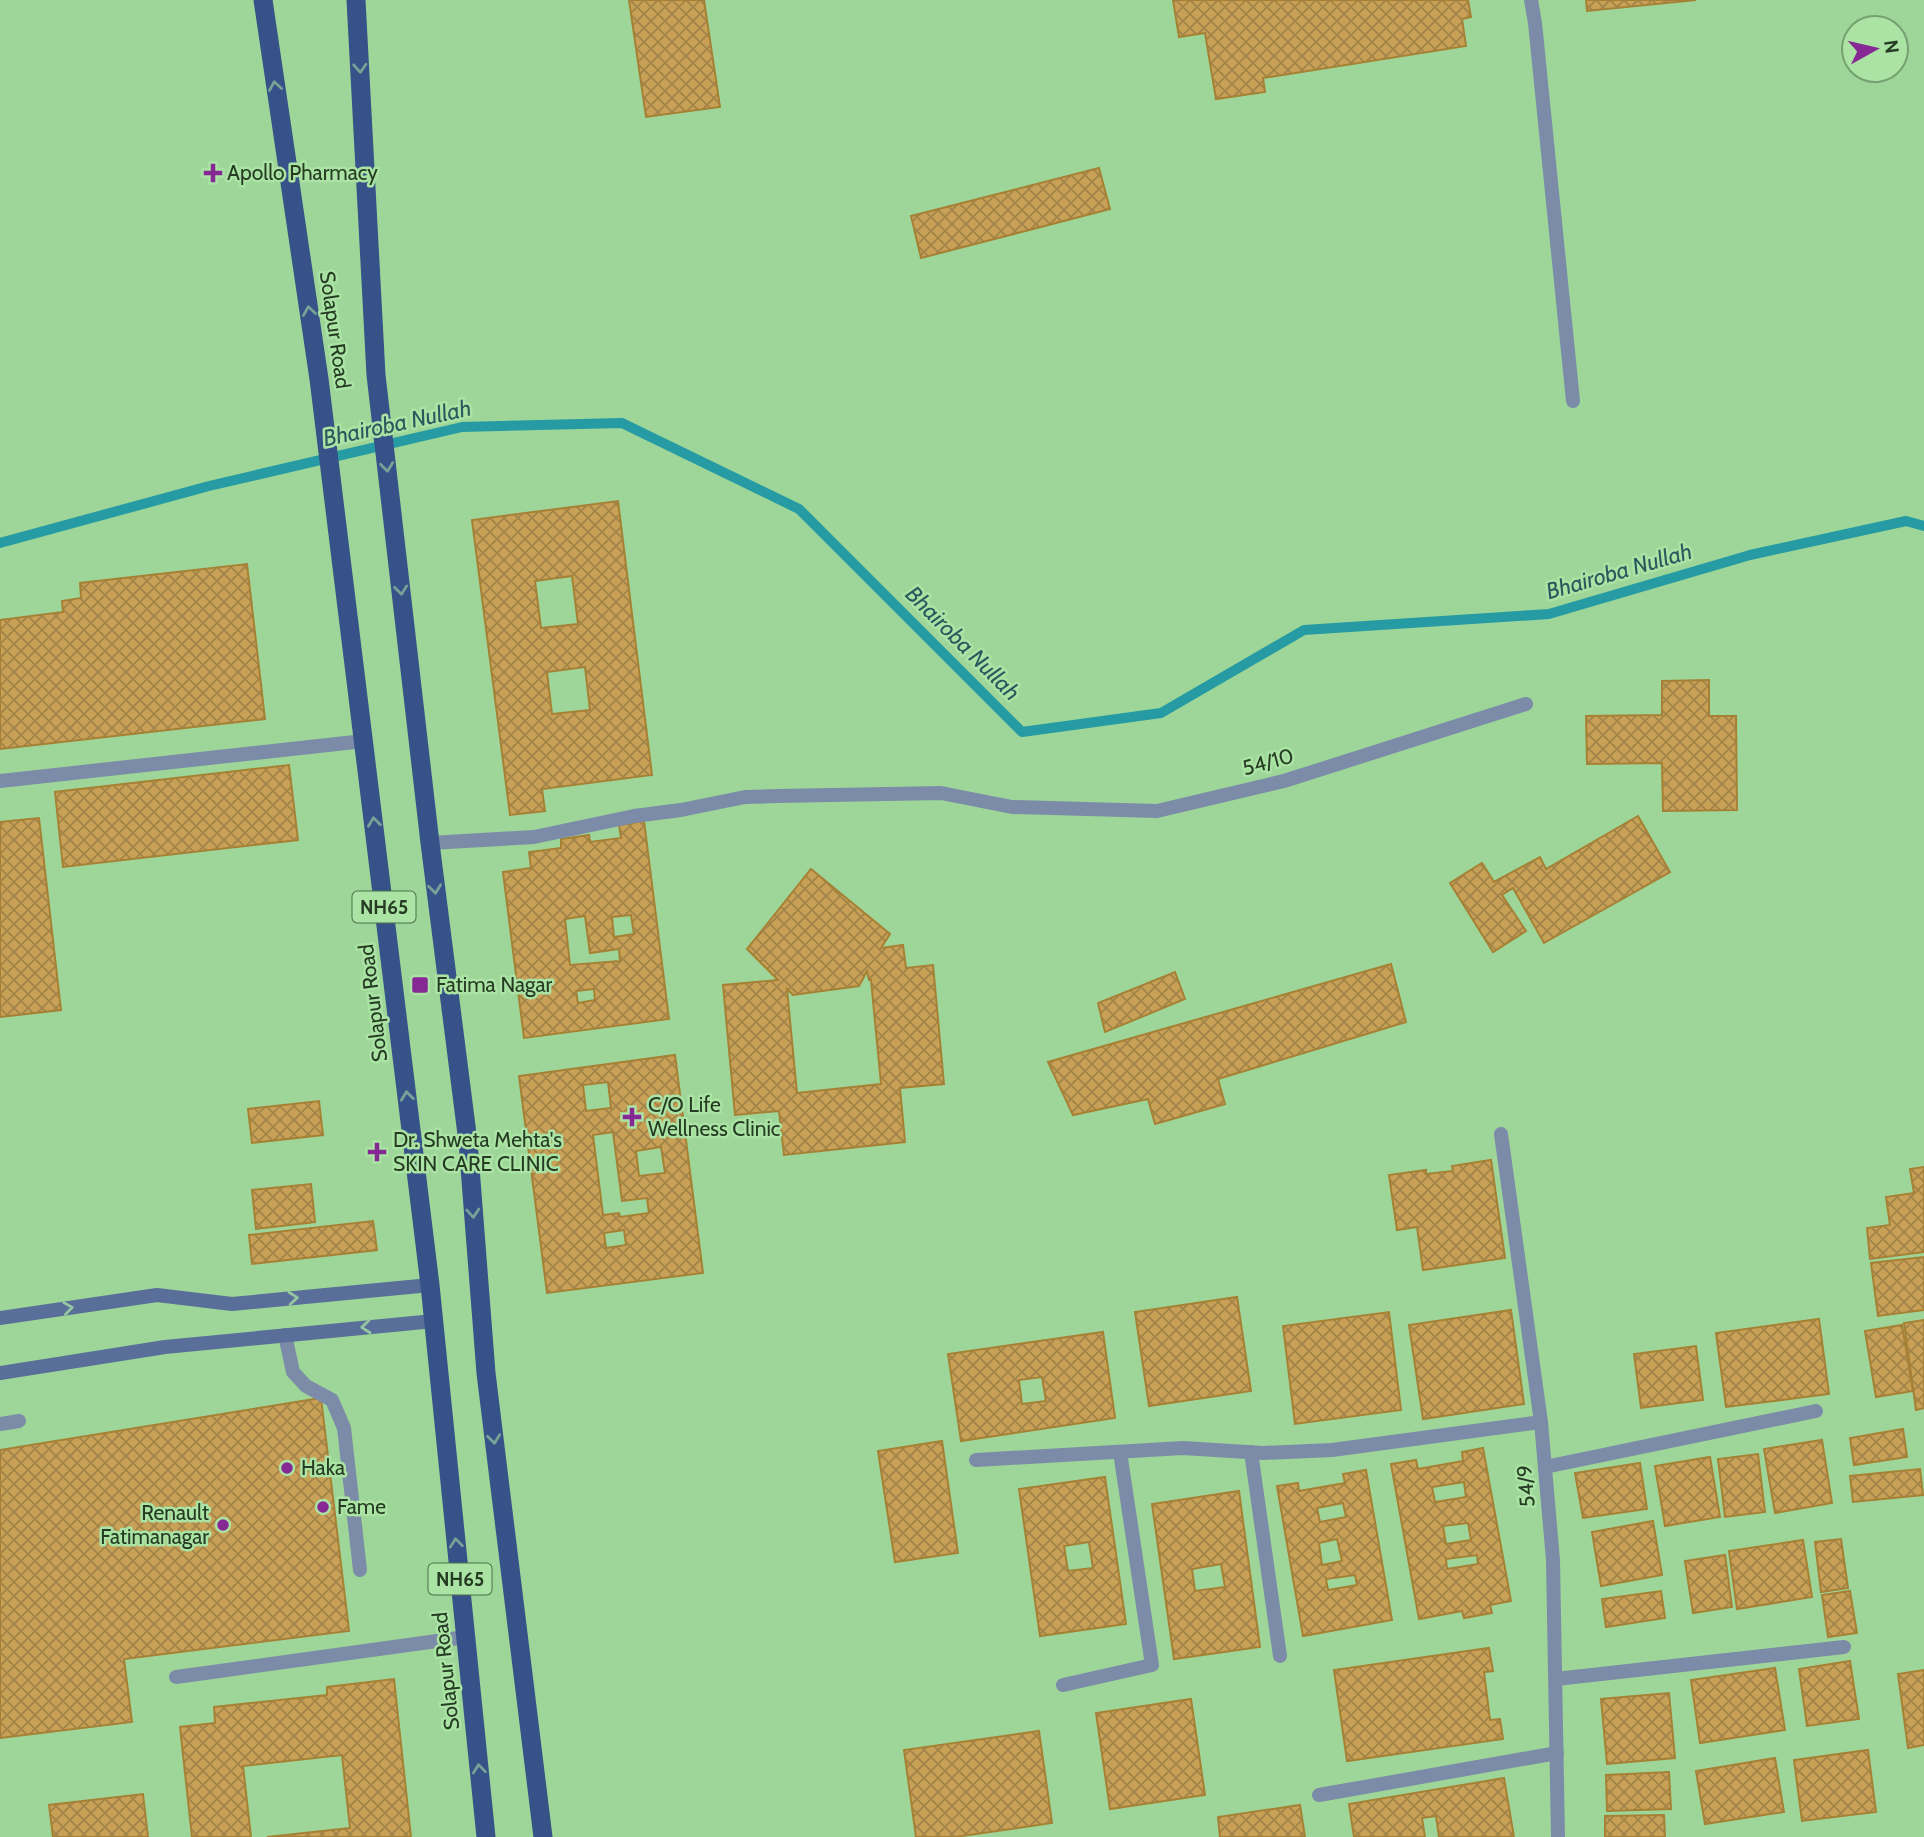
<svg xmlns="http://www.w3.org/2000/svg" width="1924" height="1837" font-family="Cabin,sans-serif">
  <defs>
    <pattern id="building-cross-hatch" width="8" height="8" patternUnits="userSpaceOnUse" patternTransform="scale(1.75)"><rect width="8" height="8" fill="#c8a157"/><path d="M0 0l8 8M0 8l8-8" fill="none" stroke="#a28448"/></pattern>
  </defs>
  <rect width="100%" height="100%" fill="#9dd698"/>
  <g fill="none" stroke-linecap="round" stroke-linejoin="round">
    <!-- stream -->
    <path stroke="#269ba4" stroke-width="10" d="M0 543 209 486 462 427 622 423 799 509 1022 732 1161 713 1304 630 1549 614 1750 555 1906 521 1924 526"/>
  </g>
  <!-- building -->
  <g fill="url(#building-cross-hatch)" stroke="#a68135" stroke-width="2" fill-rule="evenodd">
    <path d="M629 0H704L720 107 646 117Z"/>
    <path d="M1173 0H1468L1471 17 1462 19 1466 46 1263 78 1265 92 1216 99 1205 33 1179 37Z"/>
    <path d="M1586 0H1696L1587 11Z"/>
    <path d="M1099 168 1110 209 921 258 911 216Z"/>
    <path d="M618 501 652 775 542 789 545 811 510 815 472 520ZM572 576 578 624 541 628 535 581ZM585 667 590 710 552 714 547 672Z"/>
    <path d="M247 564 265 719 0 749V620L63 612 62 601 81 598 80 583Z"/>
    <path d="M1709 680V716H1736L1737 810 1663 811 1662 763 1587 764 1586 716 1662 715V681Z"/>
    <path d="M289 765 298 840 63 867 55 792Z"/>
    <path d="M1638 816 1670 872 1544 943 1513 888 1502 895 1526 931 1493 952 1450 883 1482 863 1494 882 1540 857 1546 869Z"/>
    <path d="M39 818 61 1010 0 1017V822Z"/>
    <path d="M644 821 669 1019 524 1038 503 872 531 868 529 852 561 848V839L589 835 590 842 621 838 619 825ZM631 915 634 934 614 937 612 917ZM585 916 590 953 619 949 620 961 570 965 565 919ZM594 989 595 1000 578 1003 576 991Z"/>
    <path d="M811 869 890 934 881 948 903 945 906 968 933 965 944 1084 900 1088 905 1142 784 1155 779 1111 735 1115 723 985 778 980 747 949ZM867 971 869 980H871L881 1084 797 1093 787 989 793 995 859 986Z"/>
    <path d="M1391 964 1406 1022 1218 1079 1225 1104 1155 1124 1148 1099 1073 1115 1048 1062Z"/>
    <path d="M1175 972 1185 999 1105 1032 1098 1003Z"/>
    <path d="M675 1055 703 1273 547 1293 519 1076ZM608 1082 611 1108 586 1111 583 1085ZM613 1132 622 1201 647 1198 649 1213 620 1217 619 1213 603 1215 593 1135ZM661 1147 665 1173 639 1176 636 1151ZM624 1230 626 1245 606 1248 604 1233Z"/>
    <path d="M319 1101 323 1135 252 1143 248 1109Z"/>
    <path d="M1491 1160 1505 1258 1423 1270 1417 1227 1397 1230 1389 1175 1426 1170V1174L1453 1171 1452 1166Z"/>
    <path d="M1924 1167V1252L1870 1259 1867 1228 1890 1225 1886 1197 1914 1193 1910 1169Z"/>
    <path d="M311 1184 315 1222 256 1229 252 1190Z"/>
    <path d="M373 1221 377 1250 252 1264 249 1235Z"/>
    <path d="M1924 1257V1310L1878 1316 1871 1263Z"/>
    <path d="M1237 1297 1251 1391 1149 1406 1135 1312Z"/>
    <path d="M1511 1310 1524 1404 1423 1419 1409 1325Z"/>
    <path d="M1389 1312 1401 1410 1295 1424 1283 1326Z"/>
    <path d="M1819 1319 1829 1394 1726 1407 1716 1333Z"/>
    <path d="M1924 1320V1408L1916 1410 1904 1323Z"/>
    <path d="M1902 1325 1913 1391 1876 1397 1865 1331Z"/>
    <path d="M1103 1332 1115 1418 961 1441 948 1354ZM1042 1377 1046 1401 1022 1404 1019 1380Z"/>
    <path d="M1696 1346 1703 1400 1641 1408 1634 1354Z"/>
    <path d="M321 1398 349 1631 124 1659 132 1722 0 1738V1450Z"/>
    <path d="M1903 1429 1907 1457 1854 1465 1850 1438Z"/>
    <path d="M1822 1440 1832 1503 1775 1513 1764 1449Z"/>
    <path d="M942 1441 958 1553 895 1562 878 1451Z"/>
    <path d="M1483 1448 1511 1601 1490 1605 1492 1613 1464 1618 1462 1611 1419 1619 1391 1464 1416 1460 1418 1469 1463 1461 1462 1452ZM1464 1482 1466 1497 1435 1502 1432 1487ZM1468 1523 1471 1540 1446 1544 1443 1526ZM1477 1555 1478 1564 1447 1569 1446 1559Z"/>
    <path d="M1758 1454 1765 1512 1725 1517 1718 1459Z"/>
    <path d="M1710 1457 1720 1517 1665 1526 1655 1466Z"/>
    <path d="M1640 1463 1647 1509 1583 1518 1575 1473Z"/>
    <path d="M1920 1469 1923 1495 1853 1502 1850 1476Z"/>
    <path d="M1366 1470 1392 1620 1303 1636 1277 1486 1298 1483 1299 1491 1345 1483 1343 1474ZM1343 1503 1346 1517 1320 1522 1317 1508ZM1337 1539 1342 1561 1322 1565 1319 1543ZM1355 1575 1357 1585 1328 1590 1326 1579Z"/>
    <path d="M1105 1477 1126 1624 1040 1636 1019 1489ZM1089 1542 1093 1568 1068 1571 1064 1546Z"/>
    <path d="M1239 1491 1260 1647 1174 1659 1152 1504ZM1221 1564 1225 1587 1195 1591 1192 1569Z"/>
    <path d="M1653 1521 1662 1575 1601 1586 1592 1532Z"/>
    <path d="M1841 1539 1848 1588 1821 1592 1815 1542Z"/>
    <path d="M1803 1540 1812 1597 1737 1609 1729 1551Z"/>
    <path d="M1725 1555 1732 1607 1693 1613 1685 1561Z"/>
    <path d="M1661 1591 1665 1618 1606 1627 1602 1599Z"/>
    <path d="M1850 1591 1857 1633 1828 1637 1822 1595Z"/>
    <path d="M1489 1648 1493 1671 1484 1672 1490 1720 1500 1719 1503 1739 1347 1761 1334 1670Z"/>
    <path d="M1850 1661 1859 1719 1807 1726 1799 1669Z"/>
    <path d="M1775 1668 1785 1730 1700 1743 1691 1680Z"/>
    <path d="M1924 1670V1745L1908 1748 1898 1674Z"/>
    <path d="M394 1679 411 1837H267L350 1828 342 1755 243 1766 251 1837H192L180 1727 215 1723 214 1707 327 1695V1687Z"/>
    <path d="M1669 1693 1675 1758 1607 1764 1601 1699Z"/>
    <path d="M1191 1699 1205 1795 1110 1809 1096 1713Z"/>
    <path d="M1039 1731 1052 1823 955 1837H916L904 1750Z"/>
    <path d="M1868 1750 1876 1812 1802 1821 1794 1760Z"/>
    <path d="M1775 1758 1784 1812 1705 1824 1696 1771Z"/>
    <path d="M1669 1772 1671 1809 1607 1811 1606 1775Z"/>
    <path d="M1504 1778 1514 1837H1439L1436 1816 1422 1818 1425 1837H1354L1349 1804Z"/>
    <path d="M143 1794 148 1837H53L49 1805Z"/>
    <path d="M1300 1805 1305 1837H1220L1218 1817Z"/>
    <path d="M1664 1815 1665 1837H1605V1816Z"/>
  </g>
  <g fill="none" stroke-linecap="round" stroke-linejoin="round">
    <!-- service -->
    <g stroke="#7c8ca8" stroke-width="14">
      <path d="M0 781 364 741"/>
      <path d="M285 1335 293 1372 306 1386 332 1400 344 1428 360 1570"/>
      <path d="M0 1424 19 1421"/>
      <path d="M176 1677 466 1637"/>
    </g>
    <!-- minor -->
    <g stroke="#7c8ca8" stroke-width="14">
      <path d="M1531 0 1535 23 1573 401"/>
      <path d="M430 843 534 837 634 816 681 810 745 797 777 796 941 793 1012 807 1157 811 1284 781 1526 704"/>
      <path d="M1501 1134 1541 1422 1553 1560 1558 1837"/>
      <path d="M1251 1452 1280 1656"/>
      <path d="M976 1460 1183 1448 1263 1453 1332 1450 1541 1422"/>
      <path d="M1545 1467 1816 1411"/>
      <path d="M1556 1679 1844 1647"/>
      <path d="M1063 1685 1152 1665 1120 1452"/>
      <path d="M1319 1795 1557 1753"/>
    </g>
    <!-- secondary -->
    <g stroke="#596f99" stroke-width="14">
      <path d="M0 1318 157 1295 232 1304 430 1285"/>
      <path d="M0 1373 165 1347 434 1321"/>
    </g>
    <!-- trunk -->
    <g stroke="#365288" stroke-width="19">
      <path d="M263 0 319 379 430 1285 486 1837"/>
      <path d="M356 0 376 375 430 843 468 1142 486 1373 543 1837"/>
    </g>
  </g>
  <!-- one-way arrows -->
  <defs><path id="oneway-chevron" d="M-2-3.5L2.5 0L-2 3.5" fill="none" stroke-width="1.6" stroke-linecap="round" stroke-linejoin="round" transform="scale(1.75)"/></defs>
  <g stroke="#76a297">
    <use href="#oneway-chevron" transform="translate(360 68) rotate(87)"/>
    <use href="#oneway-chevron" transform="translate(275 86) rotate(-99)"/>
    <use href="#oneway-chevron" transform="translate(309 311) rotate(-99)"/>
    <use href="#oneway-chevron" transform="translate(387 467) rotate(83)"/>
    <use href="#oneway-chevron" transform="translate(401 590) rotate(84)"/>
    <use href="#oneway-chevron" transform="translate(374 822) rotate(-97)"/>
    <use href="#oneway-chevron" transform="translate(435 889) rotate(83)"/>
    <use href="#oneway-chevron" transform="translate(407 1096) rotate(-97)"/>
    <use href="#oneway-chevron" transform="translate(473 1213) rotate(86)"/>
    <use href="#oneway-chevron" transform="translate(494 1439) rotate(83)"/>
    <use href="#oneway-chevron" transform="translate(456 1543) rotate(-96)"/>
    <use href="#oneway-chevron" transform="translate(479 1769) rotate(-96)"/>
  </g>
  <g stroke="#96c6a1">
    <use href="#oneway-chevron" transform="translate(293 1298) rotate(-5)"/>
    <use href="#oneway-chevron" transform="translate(68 1308) rotate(-8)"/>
    <use href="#oneway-chevron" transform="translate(366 1327) rotate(175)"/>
  </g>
  <!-- markers -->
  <g fill="#862994" stroke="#aae3a4" stroke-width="2.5">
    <path d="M209.5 162.5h7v7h7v7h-7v7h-7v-7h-7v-7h7z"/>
    <rect x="411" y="976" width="18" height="18" rx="3.5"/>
    <path d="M628.5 1106.5h7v7h7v7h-7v7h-7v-7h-7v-7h7z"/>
    <path d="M373.5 1141.5h7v7h7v7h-7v7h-7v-7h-7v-7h7z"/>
    <circle cx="287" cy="1468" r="7"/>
    <circle cx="323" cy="1507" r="7"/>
    <circle cx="223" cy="1525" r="7"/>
  </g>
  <g text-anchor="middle" stroke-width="5" stroke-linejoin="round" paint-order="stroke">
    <!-- shield labels -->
    <g fill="#aae3a4" stroke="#4d6e4a" stroke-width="2">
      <rect x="352.5" y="891.5" width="63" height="31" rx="5"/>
      <rect x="428.5" y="1563.5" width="63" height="31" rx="5"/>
    </g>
    <g font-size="19" font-weight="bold" fill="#253c23">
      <text x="384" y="914">NH65</text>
      <text x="460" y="1586">NH65</text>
    </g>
    <!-- poi labels -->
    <g font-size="21" fill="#253c23" stroke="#aae3a4" text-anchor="start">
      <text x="227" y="180">Apollo Pharmacy</text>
      <text x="436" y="992">Fatima Nagar</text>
      <text x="648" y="1112">C/O Life<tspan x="648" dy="24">Wellness Clinic</tspan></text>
      <text x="393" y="1147">Dr. Shweta Mehta's<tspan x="393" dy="24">SKIN CARE CLINIC</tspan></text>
      <text x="301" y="1475">Haka</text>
      <text x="337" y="1514">Fame</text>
      <text x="209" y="1520" text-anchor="end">Renault<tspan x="209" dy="24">Fatimanagar</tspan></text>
    </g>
    <!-- street labels -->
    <g font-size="21" fill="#253c23" stroke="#aae3a4">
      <text transform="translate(335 330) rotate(82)" y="7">Solapur Road</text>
      <text transform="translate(1268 762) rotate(-15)" y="7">54/10</text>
      <text transform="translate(373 1003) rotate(-97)" y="7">Solapur Road</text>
      <text transform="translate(1526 1486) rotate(-95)" y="7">54/9</text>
      <text transform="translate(446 1671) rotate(-96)" y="7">Solapur Road</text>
    </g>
    <!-- water labels -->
    <g font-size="23" font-style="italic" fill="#2a595d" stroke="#aae3a4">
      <text transform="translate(397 423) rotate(-12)" y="8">Bhairoba Nullah</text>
      <text transform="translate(1619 571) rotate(-16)" y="8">Bhairoba Nullah</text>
      <text transform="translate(963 643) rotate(45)" y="8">Bhairoba Nullah</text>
    </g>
  </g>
  <!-- north arrow -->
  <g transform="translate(1875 49) rotate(82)"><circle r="33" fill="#aae3a4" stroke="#75a070" stroke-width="2"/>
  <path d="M0-5L12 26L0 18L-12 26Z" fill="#862994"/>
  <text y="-10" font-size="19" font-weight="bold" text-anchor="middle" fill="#253c23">N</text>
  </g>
</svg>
